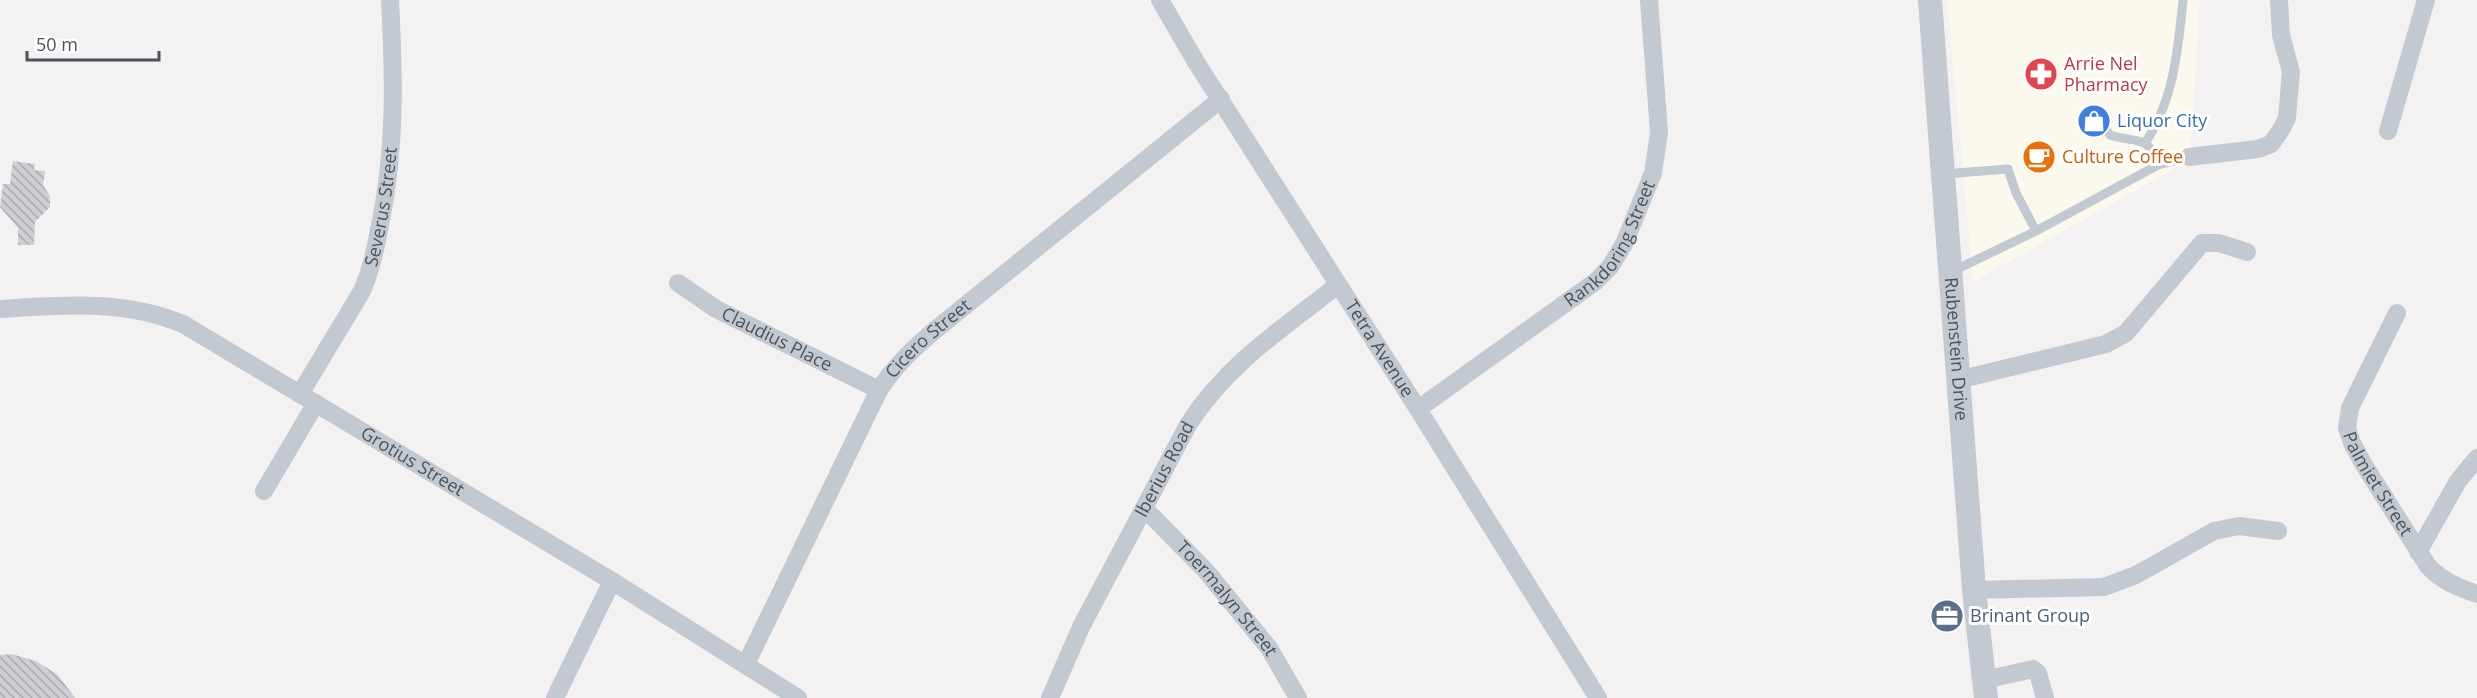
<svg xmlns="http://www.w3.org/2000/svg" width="2477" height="698" font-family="'Open Sans',sans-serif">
  <defs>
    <pattern id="building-back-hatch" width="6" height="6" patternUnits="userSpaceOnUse" patternTransform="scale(1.5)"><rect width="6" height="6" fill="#cecfd5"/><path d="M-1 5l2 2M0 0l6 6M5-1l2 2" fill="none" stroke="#a9abb0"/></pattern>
  </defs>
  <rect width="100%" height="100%" fill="#f3f1f1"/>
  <!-- commercial -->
  <path fill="#fbf8ed" d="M1947 0H2200L2190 160 1973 282Z"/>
  <!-- building -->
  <g fill="url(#building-back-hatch)">
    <path d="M13 161 35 164 34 170 45 171 43 185 50 196V207L35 222 34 245H18V228L0 207 3 184H10Z"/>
    <path d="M11 654 36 661 58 675 75 698H0V655Z"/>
  </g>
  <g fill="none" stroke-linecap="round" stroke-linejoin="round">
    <!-- service -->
    <g stroke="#c3c9d1" stroke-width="9">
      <path d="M2145 143C2174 101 2178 49 2183 0"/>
      <path d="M2158 165 2189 157"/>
      <path d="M1944 174 2008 169 2016 193 2036 231"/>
      <path d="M1951 272 2036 231 2158 165C2148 133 2137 144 2110 135L2103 125 2101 112"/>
    </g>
    <!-- minor -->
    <g stroke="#c3c9d1" stroke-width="18">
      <path id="s1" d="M1160 0 1196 62 1418 409 1598 698"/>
      <path d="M2388 131 2426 0"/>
      <path d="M2189 157 2258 149 2271 144 2281 130 2287 118 2291 72 2281 35 2279 0"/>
      <path id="s2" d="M678 283 716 309 879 390"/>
      <path id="s3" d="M0 309C63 305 123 299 183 324L612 581 798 698"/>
      <path id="s4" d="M2397 313 2350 408 2347 428 2352 443 2364 465 2428 566C2442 581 2457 587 2477 594"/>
      <path d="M1958 380 2106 344 2126 333 2202 243H2219L2247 252"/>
      <path id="s5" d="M300 394 362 291C371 270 376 248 380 225 396 148 394 78 390 0"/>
      <path id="s6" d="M1418 409 1595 282 1610 267 1624 244 1653 173 1659 132 1649 0"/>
      <path d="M264 491 316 403"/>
      <path id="s7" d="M1144 508 1206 571 1269 648 1298 698"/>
      <path d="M2418 552 2458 481 2477 458"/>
      <path d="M1974 590 2104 587 2136 575 2214 531 2239 526 2278 531"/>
      <path id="s8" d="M746 664 879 390C896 364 917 345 940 326L1221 99"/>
      <path d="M1984 680 2033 669 2038 673 2045 698"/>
      <path d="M555 698 612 581"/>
      <path id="s9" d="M1050 698 1081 627 1188 425C1225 366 1284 327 1338 285"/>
    </g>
    <!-- tertiary -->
    <path stroke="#c3c9d1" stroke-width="24" id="s10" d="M1930 0 1974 590 1986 698"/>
  </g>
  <!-- icons -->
  <defs>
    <symbol id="pharmacy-disc" viewBox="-11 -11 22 22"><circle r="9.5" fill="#e0444e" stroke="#fff"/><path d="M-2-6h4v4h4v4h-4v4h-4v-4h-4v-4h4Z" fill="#fff"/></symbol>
    <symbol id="shop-disc" viewBox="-11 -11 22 22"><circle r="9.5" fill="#3f7fe0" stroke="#fff"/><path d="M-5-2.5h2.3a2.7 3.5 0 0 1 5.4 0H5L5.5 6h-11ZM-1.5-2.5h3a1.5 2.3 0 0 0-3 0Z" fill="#fff"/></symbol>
    <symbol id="cafe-disc" viewBox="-11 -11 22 22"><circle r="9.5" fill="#e8710a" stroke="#fff"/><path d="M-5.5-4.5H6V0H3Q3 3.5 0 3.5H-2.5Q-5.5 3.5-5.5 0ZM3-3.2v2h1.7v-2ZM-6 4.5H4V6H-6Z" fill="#fff"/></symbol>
    <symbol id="office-disc" viewBox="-11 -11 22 22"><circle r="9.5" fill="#5c6f8a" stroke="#fff"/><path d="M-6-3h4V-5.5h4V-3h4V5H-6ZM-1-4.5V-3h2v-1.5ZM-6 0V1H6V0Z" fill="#fff"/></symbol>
  </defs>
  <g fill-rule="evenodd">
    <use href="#pharmacy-disc" x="2022" y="55" width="38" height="38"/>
    <use href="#shop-disc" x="2075" y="102" width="38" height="38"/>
    <use href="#cafe-disc" x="2020" y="138" width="38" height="38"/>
    <use href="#office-disc" x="1928" y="597" width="38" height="38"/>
  </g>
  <g text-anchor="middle" stroke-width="6" stroke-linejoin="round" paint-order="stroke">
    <!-- health labels -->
    <g font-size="18" fill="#be3a42" stroke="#fff" text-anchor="start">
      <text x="2064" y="70">Arrie Nel<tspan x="2064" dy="21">Pharmacy</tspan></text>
    </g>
    <!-- shop labels -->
    <g font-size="18" fill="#366cbe" stroke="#fff" text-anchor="start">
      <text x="2117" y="127">Liquor City</text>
    </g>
    <!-- food labels -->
    <g font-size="18" fill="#c56008" stroke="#fff" text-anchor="start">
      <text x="2062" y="163">Culture Coffee</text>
    </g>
    <!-- street labels -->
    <g font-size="18" fill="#4a525c" stroke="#fff">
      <text dy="6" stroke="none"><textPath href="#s5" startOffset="207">Severus Street</textPath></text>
      <text dy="6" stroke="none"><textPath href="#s6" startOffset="258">Rankdoring Street</textPath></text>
      <text dy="6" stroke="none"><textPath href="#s2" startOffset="114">Claudius Place</textPath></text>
      <text dy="6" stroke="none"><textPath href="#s8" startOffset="376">Cicero Street</textPath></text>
      <text dy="6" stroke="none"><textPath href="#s1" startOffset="412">Tetra Avenue</textPath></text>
      <text dy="6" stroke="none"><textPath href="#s10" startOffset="350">Rubenstein Drive</textPath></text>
      <text dy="6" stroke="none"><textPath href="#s3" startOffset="453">Grotius Street</textPath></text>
      <text dy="6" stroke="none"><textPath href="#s9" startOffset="256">Iberius Road</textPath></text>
      <text dy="6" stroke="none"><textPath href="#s4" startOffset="190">Palmiet Street</textPath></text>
      <text dy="6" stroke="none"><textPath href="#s7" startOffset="123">Toermalyn Street</textPath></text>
    </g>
    <!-- service labels -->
    <g font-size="18" fill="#4e5e75" stroke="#fff" text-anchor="start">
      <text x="1970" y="622">Brinant Group</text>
    </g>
  </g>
  <!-- scale -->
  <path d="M27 51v9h132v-9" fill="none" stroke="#4a525c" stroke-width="3"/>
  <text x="36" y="51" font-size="18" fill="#4a525c" stroke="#ffffff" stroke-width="4.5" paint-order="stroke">50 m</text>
</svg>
